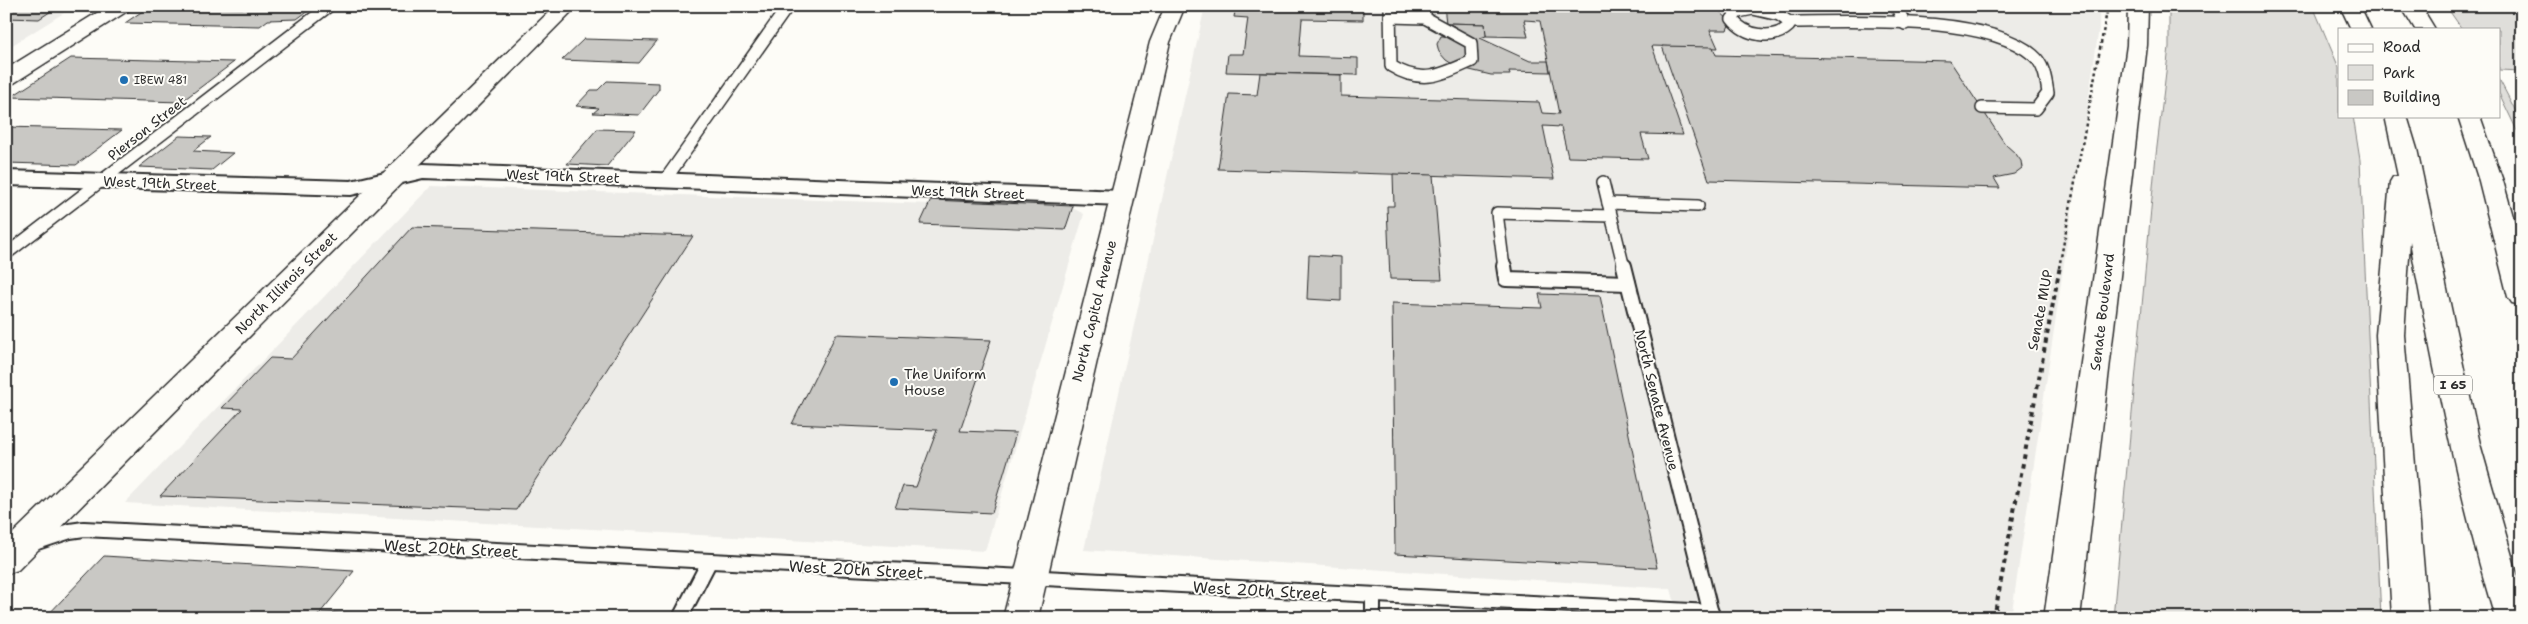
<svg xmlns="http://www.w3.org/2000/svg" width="2528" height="624" font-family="'Shantell Sans',sans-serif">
  <rect width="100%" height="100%" fill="#fdfcf7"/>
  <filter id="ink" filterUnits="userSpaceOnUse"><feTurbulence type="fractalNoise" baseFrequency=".02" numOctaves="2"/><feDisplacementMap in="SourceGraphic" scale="10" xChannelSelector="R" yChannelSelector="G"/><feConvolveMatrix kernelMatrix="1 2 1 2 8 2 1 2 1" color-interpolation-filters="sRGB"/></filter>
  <g filter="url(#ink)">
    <!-- built -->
    <g fill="#edece8">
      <path d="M6 6H75L6 49Z"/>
      <path d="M1205 6H2099V28L2011 618H1679L1671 589 1084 550Z"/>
      <path d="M431 186 1074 209 1084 214 985 551 125 503Z"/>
    </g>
    <!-- green -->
    <g fill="#dfdeda" stroke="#858482">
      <path d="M2169 6H2313L2339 68V116H2353L2360 160 2381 618H2113L2156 155 2169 47Z"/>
      <path d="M2446 6H2522V71L2499 70V29H2462Z"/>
      <path d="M2499 79 2522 123V141L2499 93Z"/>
    </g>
    <!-- building -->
    <g fill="#c9c8c4" stroke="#2b2b2b">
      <path d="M6 6H59L39 19 6 18Z"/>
      <path d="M150 6 309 10 297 19 268 20 260 26 125 23Z"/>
      <path d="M514 6 508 11 355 7 356 6Z"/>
      <path d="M1236 6H1363V20L1302 19 1299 56 1358 58V75L1226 72 1228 54H1243L1248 18 1234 17Z"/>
      <path d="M1444 6H1700L1702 10 1719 11 1729 20V25L1727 30H1710L1718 48 1652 46 1683 135 1641 134 1648 159 1568 157 1561 127 1543 126 1554 179 1218 169 1229 94 1257 95 1260 73 1341 75V96L1539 102 1542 113 1559 114 1540 21 1524 20 1528 37 1486 36 1485 24 1446 23Z"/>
      <path d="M1446 23 1485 24 1486 36 1480 38 1530 61H1548L1550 72 1509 71 1510 75H1491L1457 67 1446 60 1439 52 1437 44 1441 36H1445V30L1454 26Z"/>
      <path d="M584 39 657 41 639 63 562 60Z"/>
      <path d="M1662 46 1713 47 1716 55 1950 61 2005 144 2016 154 2021 161 2022 168 2014 174 1994 178 2000 188 1709 180Z"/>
      <path d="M71 58 234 62 181 102 11 97Z"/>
      <path d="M607 81 659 83V89L639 115 593 113 599 108 576 106 591 90H598Z"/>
      <path d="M6 127 122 130 76 165 6 163Z"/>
      <path d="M597 129 636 130 607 166 567 164Z"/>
      <path d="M179 136 211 137 193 151 233 153 212 170 139 167Z"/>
      <path d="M1393 174 1433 175 1442 280 1390 279 1387 206H1394Z"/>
      <path d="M931 200 1073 206 1065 230 920 224Z"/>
      <path d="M412 227 693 236 516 510 160 496 242 409 222 408 270 358 291 359Z"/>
      <path d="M1309 255 1341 257V301L1307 299Z"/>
      <path d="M1539 294 1600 296 1657 568 1395 554 1392 303 1542 308Z"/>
      <path d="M836 334 991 340 960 431 1016 433 992 513 895 508 903 486 916 487 937 430 792 424Z"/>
      <path d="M104 556 354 571 316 618H45Z"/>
      <path d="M321 612 449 618H316Z"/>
    </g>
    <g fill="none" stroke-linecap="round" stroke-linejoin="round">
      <defs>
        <g id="lane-far1">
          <path d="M1390 6 1391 66C1422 85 1441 75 1472 61L1471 43 1425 18V6"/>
          <path d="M1896 6 1905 24"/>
          <path d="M1753 9 1779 15 1789 22V26C1773 41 1745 36 1732 19L1738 12Z"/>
          <path d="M1390 17 1425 18"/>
          <path d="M1789 22C1851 22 1985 14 2033 55 2044 64 2046 79 2048 93L2036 109 1982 108"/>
          <path d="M665 180 788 6"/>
          <path d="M1603 182 1624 268"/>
          <path d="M1608 203 1698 206"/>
          <path d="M6 254 329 6"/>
          <path d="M1504 268 1497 213 1611 216"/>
        </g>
        <g id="lane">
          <path d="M1504 266 1506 279 1628 283"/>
          <path d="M1624 266 1712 618"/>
          <path d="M37 542 70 531 84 529 1711 612"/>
          <path d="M1373 595V618"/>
          <path d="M680 618 709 562"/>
        </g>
        <path id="street" d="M423 164 1122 191 1130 193 1133 198 1130 203 1122 205 423 178 351 195 6 185V171L351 181Z"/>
        <g id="secondary">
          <path d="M555 6H577L18 570 6 574V540Z"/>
          <path d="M1165 6H1185L1170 42 1038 618H1003L1150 42Z"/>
          <path d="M2128 6H2148L2147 45 2080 618H2044L2127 45Z"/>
        </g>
        <path id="primary" d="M108 6H132L129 10 14 83 6 84V69Z"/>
        <g id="highway">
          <path d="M2340 6H2360L2371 29H2351Z"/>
          <path d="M2401 6H2421L2435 29H2415Z"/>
          <path d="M2385 116H2407L2417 149 2480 444 2522 591V618H2495C2458 494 2433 368 2410 241L2404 335 2428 618H2392L2376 335 2390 182 2393 177 2398 176Z"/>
          <path d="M2458 116H2480L2503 181 2522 248V305L2512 303 2508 297 2479 181Z"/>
        </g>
      </defs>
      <!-- lane-far1 casing -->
      <use href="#lane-far1" stroke="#2b2b2b" stroke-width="14"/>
      <!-- lane casing -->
      <use href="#lane" stroke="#2b2b2b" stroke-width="18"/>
      <!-- street casing -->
      <use href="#street" stroke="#2b2b2b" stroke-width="4"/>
      <!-- secondary casing -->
      <use href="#secondary" stroke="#2b2b2b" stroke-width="3"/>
      <!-- primary casing -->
      <use href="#primary" stroke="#2b2b2b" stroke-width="3"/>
      <!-- highway casing -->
      <use href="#highway" stroke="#2b2b2b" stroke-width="3"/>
      <!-- path-far1 -->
      <path stroke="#2b2b2b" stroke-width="2.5" stroke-dasharray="3 3" stroke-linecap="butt" d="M2059 268 2108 6"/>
      <!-- path -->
      <path stroke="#2b2b2b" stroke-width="4" stroke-dasharray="4.5 4.5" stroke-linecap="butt" d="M1994 618 2060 266"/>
      <!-- lane-far1 -->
      <use href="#lane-far1" stroke="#fdfcf7" stroke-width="11"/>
      <!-- lane -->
      <use href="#lane" stroke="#fdfcf7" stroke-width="14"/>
      <!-- street -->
      <use href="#street" fill="#fdfcf7" fill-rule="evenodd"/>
      <!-- secondary -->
      <use href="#secondary" fill="#fdfcf7" fill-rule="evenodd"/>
      <!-- primary -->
      <use href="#primary" fill="#fdfcf7" fill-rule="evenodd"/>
      <!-- highway -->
      <use href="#highway" fill="#fdfcf7" fill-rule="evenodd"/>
    </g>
  </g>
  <!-- markers -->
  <g fill="#1f6fb2" stroke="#fdfcf7" stroke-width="2">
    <circle cx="124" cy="80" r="5"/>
    <circle cx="894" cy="382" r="5"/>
  </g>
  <g text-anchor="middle" stroke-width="4" stroke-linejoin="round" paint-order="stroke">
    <!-- far-poi labels -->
    <g font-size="11" fill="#2b2b2b" stroke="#fdfcf7" text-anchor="start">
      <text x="134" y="84">IBEW 481</text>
    </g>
    <!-- shield labels -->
    <rect fill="#fdfcf7" stroke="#6a6a68" stroke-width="1" x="2434" y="375.5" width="38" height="19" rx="4"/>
    <g font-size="12" font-weight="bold" fill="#2b2b2b">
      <text x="2453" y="389">I 65</text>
    </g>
    <!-- street labels -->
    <g font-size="14" fill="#2b2b2b" stroke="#fdfcf7">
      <text transform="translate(147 128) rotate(-38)" y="5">Pierson Street</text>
      <text transform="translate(563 176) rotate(2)" y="5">West 19th Street</text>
      <text transform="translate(160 183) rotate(2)" y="5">West 19th Street</text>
      <text transform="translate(968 192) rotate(2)" y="5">West 19th Street</text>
      <text transform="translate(286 283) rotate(-45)" y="5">North Illinois Street</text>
      <text transform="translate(2040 310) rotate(-79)" y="5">Senate MUP</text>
      <text transform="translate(1094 311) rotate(-76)" y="5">North Capitol Avenue</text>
      <text transform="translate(2102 312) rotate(-83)" y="5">Senate Boulevard</text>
      <text transform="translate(1657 400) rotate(76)" y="5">North Senate Avenue</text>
    </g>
    <!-- poi labels -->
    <g font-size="14" fill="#2b2b2b" stroke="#fdfcf7" text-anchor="start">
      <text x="904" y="379">The Uniform<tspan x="904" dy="16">House</tspan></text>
    </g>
    <!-- near-street labels -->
    <g font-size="16" fill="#2b2b2b" stroke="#fdfcf7">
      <text transform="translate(451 548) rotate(3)" y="6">West 20th Street</text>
      <text transform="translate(856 569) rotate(3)" y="6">West 20th Street</text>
      <text transform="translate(1260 590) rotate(3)" y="6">West 20th Street</text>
    </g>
  </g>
  <!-- margin -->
  <rect width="2528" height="624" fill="none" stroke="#fdfcf7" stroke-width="25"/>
  <rect x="12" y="12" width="2503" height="599" fill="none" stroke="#2b2b2b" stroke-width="2" filter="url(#ink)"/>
  <!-- legend -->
  <rect x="2338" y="28" width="162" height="90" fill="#fdfcf7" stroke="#a9a8a5"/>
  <rect x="2348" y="44" width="25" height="8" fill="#fdfcf7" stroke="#a9a8a5"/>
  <text x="2383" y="52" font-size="15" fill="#2b2b2b">Road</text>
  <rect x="2348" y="65" width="25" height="15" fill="#dfdeda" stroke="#a9a8a5"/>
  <text x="2383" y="78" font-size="15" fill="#2b2b2b">Park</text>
  <rect x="2348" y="90" width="25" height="15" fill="#c9c8c4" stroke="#a9a8a5"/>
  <text x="2383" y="102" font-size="15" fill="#2b2b2b">Building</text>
</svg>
